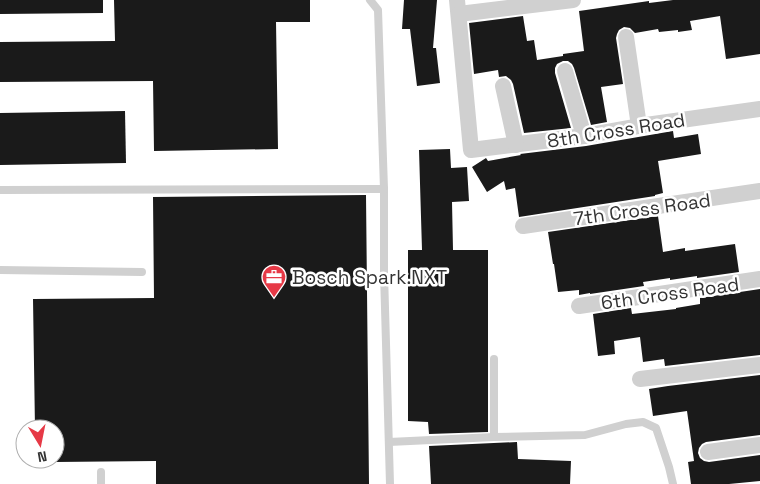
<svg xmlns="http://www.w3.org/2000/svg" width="760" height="484" font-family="'Space Grotesk',sans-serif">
  <rect width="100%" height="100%" fill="#fff"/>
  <!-- building -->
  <g fill="#1a1a1a">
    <path d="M0 0H103V13L0 14Z"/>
    <path d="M114 0H310V22H276L278 149 154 151 153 81 0 82V42L115 41Z"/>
    <path d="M404 0H437L433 48H436L440 83 417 86 410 29H402Z"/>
    <path d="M673 0H760V54L726 59 720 16 690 21 692 30 678 32V30L659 32 658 29 635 33 630 28 624 27 619 30 617 34 616 38 623 84 601 87 607 122 591 125 574 68 572 64 568 61H563L557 64 555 68V73L571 128 524 133 513 84 511 80 506 76 499 77 498 70 474 74 469 23 523 16 527 41 534 40 537 60 563 56V54L584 51 579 11 649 1V3Z"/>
    <path d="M125 111 126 163 0 165V113Z"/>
    <path d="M673 131 674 138 698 134 701 154 658 161 663 193 655 195V196L519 217 515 188 506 190 504 181 487 192 472 167 486 158 488 161 521 155 520 154 586 146Z"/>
    <path d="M450 149 451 168 467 167 469 201 452 202 453 250H488V432L429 434 428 422 408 421V250H422L419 150Z"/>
    <path d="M366 195 369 484H156V461L55 462V429H35L33 299 154 298 153 197Z"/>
    <path d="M658 216 663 252 685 248V251L735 244 739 272 697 278V276L670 280V278L643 282 644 286 590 294V293L579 295V290L558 292 554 264H553L548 232Z"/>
    <path d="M760 289V355L665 366 664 359 643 362 640 337 614 341 615 354 598 356 593 314 631 308 632 314 676 309V308L700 304V298Z"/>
    <path d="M760 375V435L706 442 702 444 699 448 698 453 700 458 704 461 709 462 760 455V481L729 484H691L688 462 694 461 687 411 653 416 649 389 668 386Z"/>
    <path d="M517 442 518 459 571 461 570 484H431L429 446Z"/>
  </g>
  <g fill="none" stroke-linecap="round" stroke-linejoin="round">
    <!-- lane -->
    <g stroke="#d0d0d0" stroke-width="8">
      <path d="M370 0 378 10 384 189V273L390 484"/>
      <path d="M0 190 384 189"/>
      <path d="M0 270 142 272"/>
      <path d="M494 437V359"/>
      <path d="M389 442 494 437 585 435 626 424 643 422 656 428 669 467 673 484"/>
      <path d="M101 484V472"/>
    </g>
    <!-- street -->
    <g stroke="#d0d0d0" stroke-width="16">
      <path d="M457 0 471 150 584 136 639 126 760 109"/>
      <path d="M459 14 573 0"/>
      <path d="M626 37 639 126"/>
      <path d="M565 71 584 136"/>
      <path d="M503 86 516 145"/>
      <path d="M523 226 760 191"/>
      <path d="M579 306 760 279"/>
      <path d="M640 379 760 365"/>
      <path d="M708 452 760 445"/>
    </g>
  </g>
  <!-- icons -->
  <defs>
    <symbol id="office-pin" viewBox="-11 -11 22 30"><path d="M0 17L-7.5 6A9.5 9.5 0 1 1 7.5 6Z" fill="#e63946" stroke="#fff"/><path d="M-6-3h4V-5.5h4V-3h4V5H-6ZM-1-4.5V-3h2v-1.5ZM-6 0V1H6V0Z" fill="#fff"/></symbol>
  </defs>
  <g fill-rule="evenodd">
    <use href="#office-pin" x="260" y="263" width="28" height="38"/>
  </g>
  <g text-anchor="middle" stroke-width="5" stroke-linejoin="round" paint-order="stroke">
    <!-- street labels -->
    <g font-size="19" fill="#333" stroke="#fff">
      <text transform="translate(616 130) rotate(-9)" y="7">8th Cross Road</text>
      <text transform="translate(642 209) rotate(-8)" y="7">7th Cross Road</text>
      <text transform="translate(670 293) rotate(-8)" y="7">6th Cross Road</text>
    </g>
    <!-- poi labels -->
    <g font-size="19" fill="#333" stroke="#fff" text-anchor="start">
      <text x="292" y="284">Bosch Spark.NXT</text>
    </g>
  </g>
  <!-- north arrow -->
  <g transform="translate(40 444) rotate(170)"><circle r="24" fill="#ffffff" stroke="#adadad"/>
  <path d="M0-4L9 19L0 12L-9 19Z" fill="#e63946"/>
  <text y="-8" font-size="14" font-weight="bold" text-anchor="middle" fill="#333333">N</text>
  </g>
</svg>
